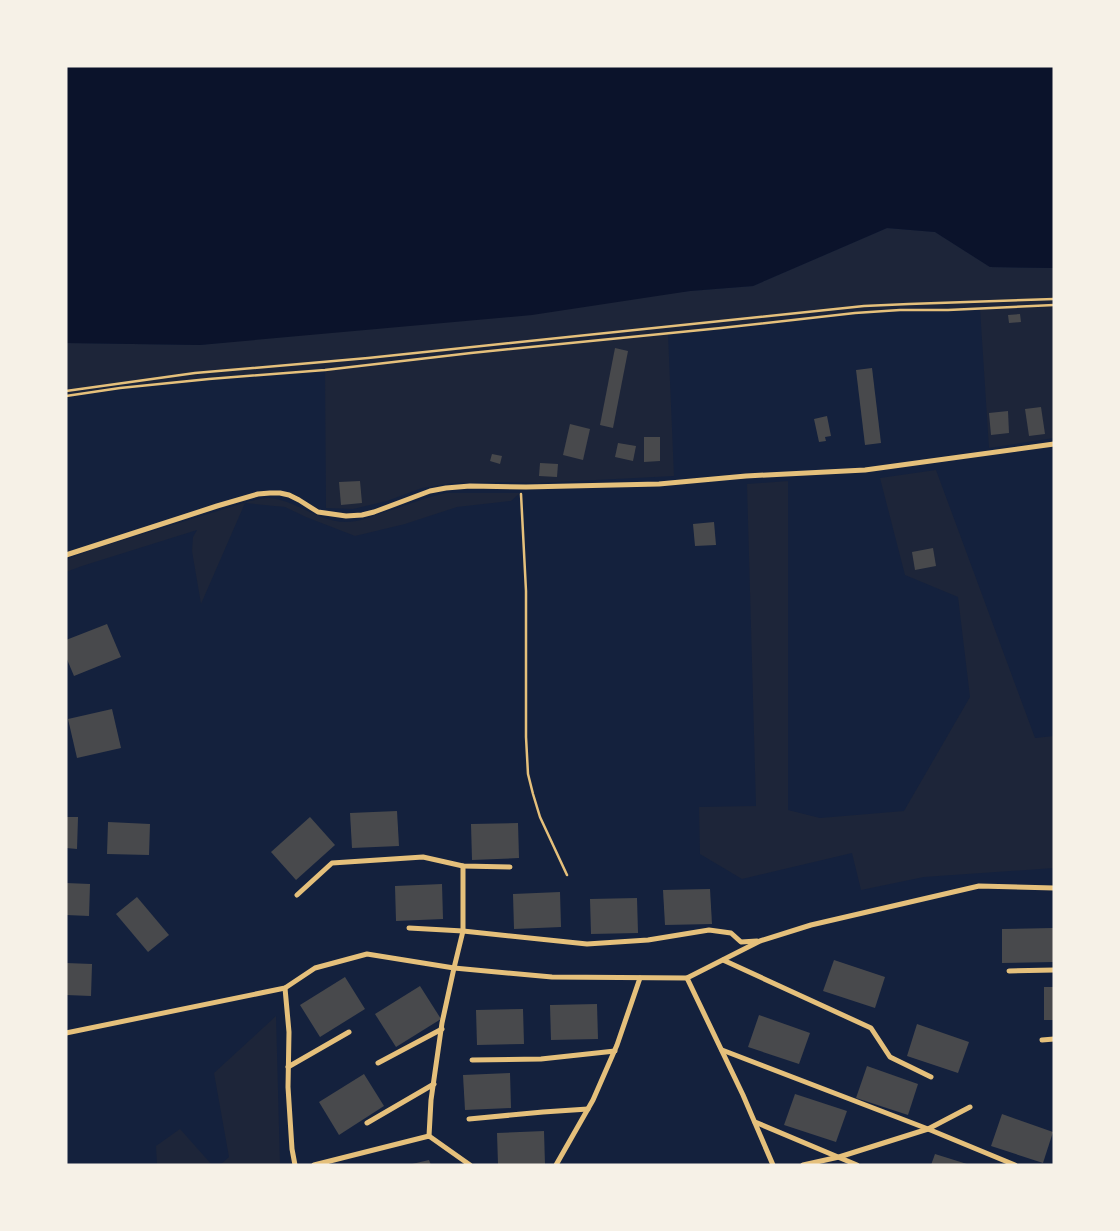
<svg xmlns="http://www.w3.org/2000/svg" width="1120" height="1231" font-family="Rubik,sans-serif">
  <rect width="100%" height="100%" fill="#14213d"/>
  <!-- green -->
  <g fill="#1d2539">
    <path d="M887 228 935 232 990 267 1054 268V438L989 448 980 309 900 310 855 313 668 334 674 476 538 483 503 482 453 483 422 488 387 501 353 509 326 508 325 370C239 377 152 384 66 396V343L200 345 690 291 753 286Z"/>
    <path d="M936 470 1035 738 1054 736V868L924 877 861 890 852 853 742 879 700 854 699 807 756 806 747 484 788 481V810L820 818 904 811 970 697 958 597 905 575 880 478Z"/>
    <path d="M446 493H520L511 501 457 507 405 524 355 536 306 517 285 507 245 503 201 604 192 551 193 537 197 530 82 566 66 572V560L91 550 250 501C256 500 263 498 269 498 296 500 318 522 346 522 358 522 368 518 379 514 402 507 423 498 446 493Z"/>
    <path d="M276 1016 280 1165H220L229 1157 214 1073Z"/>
    <path d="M180 1129 212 1165H157L156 1146Z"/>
  </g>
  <!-- water -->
  <path fill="#0b132b" d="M66 66H1054V268L990 267 935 232 887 228 753 286 690 291 532 315 200 345 66 343Z"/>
  <!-- building -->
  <g fill="#48494c">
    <path d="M1020 314 1021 322 1009 323 1008 315Z"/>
    <path d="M615 348 628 351 613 428 600 425Z"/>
    <path d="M872 368 881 443 865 445 856 370Z"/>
    <path d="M1041 407 1045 434 1029 436 1025 409Z"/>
    <path d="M1008 411 1009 433 991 435 989 413Z"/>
    <path d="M827 416 831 436 825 437 826 441 819 442 814 419Z"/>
    <path d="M570 424 590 429 583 460 563 455Z"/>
    <path d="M644 437H660V461L644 462Z"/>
    <path d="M618 443 636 446 633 461 615 457Z"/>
    <path d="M492 454 502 456 500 464 490 461Z"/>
    <path d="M540 463 558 464 557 477 539 476Z"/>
    <path d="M360 481 362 503 341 505 339 482Z"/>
    <path d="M714 522 716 545 695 546 693 524Z"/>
    <path d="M933 548 936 566 915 570 912 552Z"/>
    <path d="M107 624 121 657 74 676 66 657V640Z"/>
    <path d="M112 709 121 748 77 758 68 719Z"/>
    <path d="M397 811 399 846 352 848 350 813Z"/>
    <path d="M66 817H78L77 849 66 848Z"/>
    <path d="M310 817 335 845 296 880 271 852Z"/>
    <path d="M108 822 150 824 149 855 107 854Z"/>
    <path d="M518 823 519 858 472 860 471 824Z"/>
    <path d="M66 883 90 884 89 916 66 915Z"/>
    <path d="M442 884 443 919 396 921 395 886Z"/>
    <path d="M710 889 712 924 665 925 663 890Z"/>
    <path d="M560 892 561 927 514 929 513 894Z"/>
    <path d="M137 897 169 935 148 952 116 914Z"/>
    <path d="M637 898 638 933 591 934 590 899Z"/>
    <path d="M1053 928 1054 962 1002 963V929Z"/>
    <path d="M834 960 885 977 875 1008 823 991Z"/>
    <path d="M66 963 92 964 91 996 66 995Z"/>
    <path d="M345 977 365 1009 320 1037 300 1005Z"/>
    <path d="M420 986 441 1019 396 1047 375 1014Z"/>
    <rect x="1044" y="987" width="10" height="33"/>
    <path d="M597 1004 598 1039 551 1040 550 1005Z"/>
    <path d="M523 1009 524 1044 477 1045 476 1010Z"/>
    <path d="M759 1015 810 1033 799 1064 748 1047Z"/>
    <path d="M917 1024 969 1042 958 1073 907 1056Z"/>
    <path d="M867 1066 918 1084 908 1115 856 1098Z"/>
    <path d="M510 1073 511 1108 465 1110 463 1075Z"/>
    <path d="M364 1074 384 1106 339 1135 319 1102Z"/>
    <path d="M795 1094 847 1111 836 1142 784 1125Z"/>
    <path d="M1002 1114 1053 1132 1043 1163 991 1146Z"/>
    <path d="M544 1131 545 1165H498L497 1133Z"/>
    <path d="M935 1154 967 1164 966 1165H931Z"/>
    <path d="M429 1160 431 1165H412V1164Z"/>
  </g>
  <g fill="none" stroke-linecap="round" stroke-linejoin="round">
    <!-- path -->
    <g stroke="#e5c07b" stroke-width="2.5">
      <path d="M66 391 195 373 368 358 864 306 909 304 1054 299"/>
      <path d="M66 396 120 388 209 379 325 370 471 353 721 328 855 313 900 310H948L1054 305"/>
      <path d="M521 494 526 591V737L528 774 533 794 540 817 567 875"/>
    </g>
    <!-- minor -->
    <g stroke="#e5c07b" stroke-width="5">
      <path d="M66 555 217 506 258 494 270 493H280L289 495 299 500 318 512 346 516 362 515 374 512 430 491 446 488 470 486 526 487 659 484 746 476 865 470 1054 444"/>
      <path d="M297 895 332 863 423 857 463 866 510 867"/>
      <path d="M409 928 463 931 587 944 648 940 709 930 731 933 741 942 757 941"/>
      <path d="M723 960 871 1028 890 1057 931 1077"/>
      <path d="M1009 971 1054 970"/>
      <path d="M687 978 743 1095 773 1165"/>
      <path d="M285 988 289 1032 288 1087 292 1149 295 1165"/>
      <path d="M66 1033 285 988 315 968 367 954 454 968 552 977 687 978 760 941 811 925 979 886 1054 888"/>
      <path d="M1042 1040 1054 1039"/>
      <path d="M722 1050 928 1129 1015 1165"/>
      <path d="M472 1060 541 1059 615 1051"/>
      <path d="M378 1063 442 1029"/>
      <path d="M288 1067 349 1032"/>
      <path d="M469 1119 543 1112 588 1109"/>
      <path d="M755 1122 857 1165"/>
      <path d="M367 1123 434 1084"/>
      <path d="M429 1136 431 1100 442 1023 454 968 463 931V866"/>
      <path d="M314 1165 429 1136 470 1165"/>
      <path d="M556 1165 593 1100 617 1045 640 978"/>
      <path d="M803 1165 839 1157 928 1129 970 1107"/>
    </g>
  </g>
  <!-- border -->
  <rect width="1120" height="1231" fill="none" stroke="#f6f1e7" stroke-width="135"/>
</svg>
